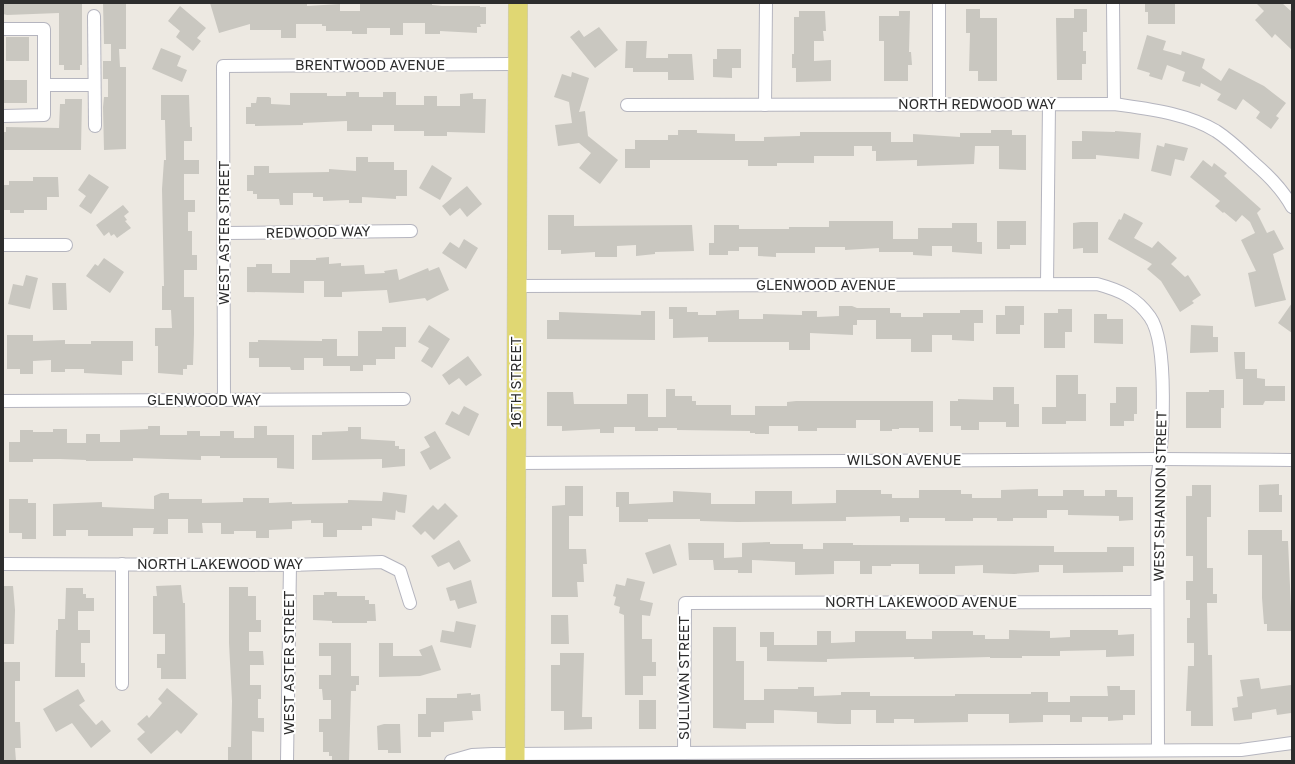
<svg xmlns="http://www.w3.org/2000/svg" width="1295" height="764" font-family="'Golos Text',sans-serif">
  <rect width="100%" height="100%" fill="#ede9e2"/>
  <!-- building -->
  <g fill="#c9c7c0">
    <path d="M3 3H82V65H80V70H64V65H59V13L7 15 3 14Z"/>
    <path d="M103 3H126V49H119L120 67H126V149L104 150 103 107 104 97H108V79H103V61H111V44H104Z"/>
    <path d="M210 3 307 4V6L340 4V11H360V3H432V5L442 6H480V7H486V24H480L481 27H477V33L440 31V34H425V23H403V35H390V28H367V34H352V31H326V26H322V24H296V38H281V30H250V24L219 33Z"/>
    <path d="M1145 3H1175V24H1148V12H1145Z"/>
    <path d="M1256 3H1282L1292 12V50L1275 34 1272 38 1255 20 1264 11Z"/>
    <path d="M180 6 206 28 197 38 201 41 193 51 176 37 180 31 168 21Z"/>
    <path d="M966 9H980V18H997V81H978V71H969L970 33H966Z"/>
    <path d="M1074 9H1087V32H1083V51H1086V64H1082V80H1057L1056 18H1074Z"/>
    <path d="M799 11H825L826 31H823L824 41H814V61L831 60V81L796 82V68H792V54H794V17H799Z"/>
    <path d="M899 11H910L909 52H911L912 65H908V81H884V41H879V16H899Z"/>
    <path d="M599 27 618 50 595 68 570 37 579 30 584 37Z"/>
    <path d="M1147 35 1166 41 1163 50 1181 55 1182 51 1205 59 1202 68 1221 81 1229 68 1264 86 1286 103 1276 116 1279 118 1271 129 1256 118 1260 112 1243 99 1236 110 1217 100 1221 94 1201 83 1200 87 1182 81 1185 72 1167 65 1162 80 1149 76 1150 73 1137 69Z"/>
    <rect x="6" y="37" width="23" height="24"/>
    <path d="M626 41H647L646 58H668V54H692L694 80H668V72H633V68H625Z"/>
    <path d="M161 48 181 56 177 66 187 70 182 82 152 69Z"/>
    <path d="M717 49H741V68H732V78L713 77V59H717Z"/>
    <path d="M572 72 589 78 579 112 585 111 588 136 618 160 600 184 579 168 591 153 579 143 558 146 555 125 572 123 569 102 554 97 562 74 571 77Z"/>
    <rect x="4" y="80" width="23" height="23"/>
    <path d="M346 92H359V97H383V92H396V105H424V96H437V106H460V94L473 93V99H486L485 133 447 132V136H424V131H394V125H372V131H347V121L303 123V125L255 126V124H246V107H251V103H256L257 97H269L271 98V104L290 105V93H327V96H346Z"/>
    <path d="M161 95H189L190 127H192V141H184V160H199V174H184V200H195V212H188V231H192V255H197V270H184V297H194V334L193 365H187V369H183V375L158 373V346H155V328H172L171 310H162V286H164L162 189 164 160H166L165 120H161Z"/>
    <path d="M65 99H82L81 150H3V132H6V127L59 128 60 104H65Z"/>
    <path d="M678 130H697V133L735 134V141H764V137L800 136V132H891V142H913V134L960 137V133H991V130H1012V135H1026V170L999 169V146H975L974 164 917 166V160L876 161V151H872V146H854V156H814V163H777V166H748V160H650V168H625V149H635V140H668V135H678Z"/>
    <path d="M1082 131 1115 132V131L1141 133 1139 159 1096 155V159H1072V141H1082Z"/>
    <path d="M1165 143 1188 148 1184 161 1175 159 1171 176 1151 171 1157 145 1164 147Z"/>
    <path d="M356 157H368V162H394V170H407V196H396V199L362 197V203H349V200L323 201V197H313V193H293V205H280L279 199H257V194H253V191H247V175H254V166H269V173L329 172V169L356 171Z"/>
    <path d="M1203 160 1212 167 1214 163 1227 173 1224 176 1261 209 1257 213 1267 233 1274 230 1284 249 1273 254 1286 300 1255 307 1248 273 1256 271 1241 240 1255 233 1250 222 1242 215 1236 222 1224 212 1223 213 1215 206 1220 201 1190 177Z"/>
    <path d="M432 165 452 178 440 200 419 188Z"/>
    <path d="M89 174 109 187 91 214 79 206 86 196 78 190Z"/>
    <path d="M33 177H58L59 197H47V210H24V213H10V210H3V185H9V181H33Z"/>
    <path d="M467 186 482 204 467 217 460 208 450 216 442 206Z"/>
    <path d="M123 205 129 212 124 216 127 220 125 221 131 228 117 238 114 234 111 236 109 232 104 236 96 225Z"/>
    <path d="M1124 213 1143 223 1134 238 1152 248 1158 241 1177 258 1171 264 1185 277 1188 275 1201 295 1192 301 1194 303 1180 312 1161 281 1147 269 1152 264 1108 239 1119 219 1121 220Z"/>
    <path d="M548 215H574V226L692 225 694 251 655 252V254L636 256V245L617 246V257H595V252L561 254V250H548Z"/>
    <path d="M829 221H893V239H918V228H952V223H977V242H982V254L952 252V246H932V256L913 255V252H879V248L845 250V247H815V253H776V257L758 256V247H739V251H728V255H709V243H714V225H739V229H789V227H829Z"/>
    <path d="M997 221H1026V245H1010V249H997Z"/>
    <path d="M1081 222H1098V253H1083V248L1073 249V223Z"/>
    <path d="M464 239 478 248 466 269 442 253 450 242 459 248Z"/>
    <path d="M329 257V264L341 263V266L364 265 365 274 385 273 384 271 397 269 399 280 428 268 429 271 439 267 449 290 427 301 425 298 389 303 387 290 342 292V297H324V281H304V293L247 292V267H256V264H272V273H290V260H316V258Z"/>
    <path d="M104 258 124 272 110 293 86 276 95 264 98 266Z"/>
    <path d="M26 275 38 278 30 309 8 304 13 284 23 286Z"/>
    <path d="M52 283H66L67 310H53Z"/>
    <path d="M1292 303V333L1278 323Z"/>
    <path d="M839 306H852L857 308H890V313H901V317H923V313H960V310H983V323H974V341L952 340V335H932V352H911V339H876V320H857V325H853V335L810 333V350H789V342H708V337L673 338V319H669V307H687V312H698V315H716V311L739 310V319H763V314L802 315V311H817V317L839 316Z"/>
    <path d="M1005 306H1024V325H1020V334H996V315H1005Z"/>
    <path d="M1058 309H1072V332H1065V348H1044V313H1058Z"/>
    <path d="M641 311H655V340L547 339V320H559V312L641 315Z"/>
    <path d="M1094 314H1107V319H1123V344L1094 343Z"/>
    <path d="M429 325 450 339 432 368 421 361 429 348 418 342Z"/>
    <path d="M1191 325 1213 326V337H1218V352L1190 353Z"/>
    <path d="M382 327H406V347H395V359H376V365H363V371H350V366H323V358H304V370H291L290 367H259V358H249V342H258V340L322 341V339H337V356H358V331H382Z"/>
    <path d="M7 335H33V341L65 340V344H91V341H133V361H122V375L84 373V369H65V372H51V360L33 361V374H20V369H7Z"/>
    <path d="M1234 352H1245V369H1257V378L1265 379V386H1285V401H1265L1263 405H1243V379H1236Z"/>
    <path d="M468 356 482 375 466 386 459 378 449 385 442 375Z"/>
    <path d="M1056 375H1078V394H1086V421H1066V424H1042V407H1056Z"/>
    <path d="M993 387H1014V404H1019V427H1006V422H979V430H961V426H950V401H958V399L993 400Z"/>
    <path d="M1116 387H1137V414H1134V421H1124V426H1110V403H1116Z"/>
    <path d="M666 389H675V396H692V401H696V405H731V415H755V406H787V402L796 401H933V432H919V428H899V429H892V431H880V420H856V428H817V431H798V426H769V434H755V433H750V431L677 430V428H658V431H635V427H614V433H600V429L562 431V426H547V392H573L574 404H627V394H648V417H666Z"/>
    <path d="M1209 390H1224V408H1221V428H1186V392H1209Z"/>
    <path d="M464 406 479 414 469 436 445 424 452 411 459 415Z"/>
    <path d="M148 426H160V435H187V431H200V436H220V431H234V438H254V426H267V435H294V469L277 468V458H220V456H201V460L133 458V461H86V460L60 459H33V462H9V442H20V430H33V432H53V429H67V443H86V434H100V442H120V430L148 429Z"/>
    <path d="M348 427H361V439L395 441V446H399V449H405V466L382 468V459L312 460V435H322V432L348 431Z"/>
    <path d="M435 431 451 458 430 470 420 452 430 447 424 437Z"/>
    <path d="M1279 484V495H1282V512H1259V485Z"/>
    <path d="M1192 485H1211V517H1207V568H1213V594H1217V603H1207L1208 655H1212L1213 726H1191V711H1186L1188 666H1194V643H1187V618H1190V600H1186V581H1193V556H1186V496H1192Z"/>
    <path d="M565 486H583V516H569V549H586L587 564H583L584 582H577L578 597H552V506L565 505Z"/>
    <path d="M1038 489V496H1063V490H1084V496H1105V490H1117V497H1133V520L1119 521V516L1068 515V510H1047V518H1013V521H997V518H973V521H945V518H909V522H900V516L846 517V521L737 522 700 521V519H648V522H619V507H616V492H629V504L673 502V491L711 493V504H755V491H792V504L836 503V490H881V494H892V498H919V490H961V494H972V498H1001V490Z"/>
    <path d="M383 492 407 495 405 513 398 512 396 510 395 520 372 518V526H362V530H337V537H323V523H311V520L292 521V529L269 530V538H256V531H234V534H221V523H202L203 533H188V519H168V534H153L154 528H133V536H88V530H66V536H53V504L102 502V507L154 509V496L161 493H169V499H202V503L243 502V498H269V503L292 502V504L348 503V500L382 501Z"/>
    <path d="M9 499H28V503H36V539H22V533H9Z"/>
    <path d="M445 503 458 516 434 540 425 531 421 535 412 526 433 505 438 510Z"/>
    <path d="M1248 530H1282V541H1288L1292 631H1267V624H1264L1262 598V555H1248Z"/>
    <path d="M459 540 471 561 454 570 449 562 438 567 431 556Z"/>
    <path d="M770 542V544H803V549H823V543H853V545L1054 546V552H1107V547H1134V566H1123V572L1063 573V565H1039V572L1014 574 983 573V565L955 566V574H919V564H891V566H872V574H860V561H834V574L795 575V562L752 560V573H738V570H714L713 560H689L688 543H724V558L742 557V543Z"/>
    <path d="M670 544 677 565 653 574 645 553Z"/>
    <path d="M627 578 645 582 640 600 653 603 650 616 642 615V639H652V662H656V676H643V695H625L624 615 619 613 620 607 614 605 616 597 613 596 616 584 625 586Z"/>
    <path d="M471 580 477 603 458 609 455 600 450 601 446 588Z"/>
    <path d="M181 585 183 603H185L186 679H161V668H157V654H165V634H153V596H157L156 586Z"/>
    <path d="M3 586H13L15 610 14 644H3Z"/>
    <path d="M229 587H248V596H256V620H261V632H249V651H263L264 665H250V685H261V699H258V718H264V732L252 731V761H228V747H231L232 701 229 643Z"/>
    <path d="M66 588H83V594H86V598H94V611H78V630H90V643H81V663H85V677H55L56 630H58V619H65Z"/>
    <path d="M324 592H337V596H365V600H369V604H375L376 621H367V623H332V621L313 620V595H324Z"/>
    <path d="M551 615H568L569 644H551Z"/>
    <path d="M456 621 476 625 471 648 440 642 442 630 454 632Z"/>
    <path d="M713 627H736V661H744V700H764V689H798V687H814V696L841 695V692H870V696H955V694H1031V692H1048V702H1070V696H1108L1107 686H1120V690H1135V715H1123V720L1108 721V717H1082V722H1070V715H1043V722L1009 723V714H968V722L914 723V719H894V723H876V710H851V724H837L817 723V712L774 710V723H746V729L713 728Z"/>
    <path d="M1009 630 1050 631V638L1070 637V630H1118V635L1134 634V656L1106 657V650L1060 651V656H1022V658H990V657L914 659V657L865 658 827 659V662L767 661V647H760V632H774V645H817V631H831V643L855 642V631H906V639H932V631H973V635H985V639H1009Z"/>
    <path d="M319 643H351V676H359V685H356V691H351L349 761H332V756H329V752H323V732H319V719H331V700H323L322 689H319V675H331V656H319Z"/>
    <path d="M379 643H393V656H422L419 650 432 645 441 670 420 676 379 677Z"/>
    <path d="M560 653H584L582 717H592V729L564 730V711H551V665H560Z"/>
    <path d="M3 662H20V681H15V722H20L21 748H15L16 761H3Z"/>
    <path d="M1259 678 1261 689 1291 685V713L1277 715 1276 709 1252 713V719L1234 721 1232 708 1238 707 1237 697 1243 696 1240 680Z"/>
    <path d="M167 688 198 714 181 734 177 730 151 754 137 739 145 732 137 724 147 715 149 718 162 703 158 699Z"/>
    <path d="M78 689 85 701 79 705 96 725 102 720 111 731 91 748 72 723 56 732 43 709Z"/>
    <path d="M471 693V695L480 694 481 711H472L473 720 444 722V732H431V737H418V714H426V698H457V694Z"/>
    <rect x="639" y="700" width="17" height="29"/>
    <path d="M384 724H400L401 753H388V750H378L377 726Z"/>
  </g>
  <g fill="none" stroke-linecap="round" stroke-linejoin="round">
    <defs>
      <g id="street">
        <path d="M939 3V105"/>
        <path d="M1113 3 1114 104"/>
        <path d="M94 16 95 126"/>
        <path d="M3 29H44V85H94"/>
        <path d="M627 105 1114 104C1148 109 1186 113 1216 131 1230 140 1242 152 1254 163 1268 175 1283 190 1292 207"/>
        <path d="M765 105 766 3"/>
        <path d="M3 116 44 115V85"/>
        <path d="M224 233 411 231"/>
        <path d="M3 245H66"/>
        <path d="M1047 284 1049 104"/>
        <path d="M517 286 1097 284C1119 290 1136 297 1150 317 1169 344 1163 445 1157 479L1158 750"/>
        <path d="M224 400 223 66 517 64"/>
        <path d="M3 401 404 399"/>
        <path d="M516 463 1160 459 1292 460"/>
        <path d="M3 564 290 565 382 562 400 571 410 603"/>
        <path d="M122 684V564"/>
        <path d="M684 753 685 603 1157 602"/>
        <path d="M287 761 290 565"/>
        <path d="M451 761 472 755 493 754 1241 750 1292 743"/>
      </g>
      <path id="primary" d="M515 761 518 3"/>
    </defs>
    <!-- street casing -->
    <use href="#street" stroke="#b5b5bf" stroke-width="14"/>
    <!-- primary casing -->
    <use href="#primary" stroke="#c8c8c8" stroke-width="20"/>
    <!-- street -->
    <use href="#street" stroke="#fff" stroke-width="12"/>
    <!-- primary -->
    <use href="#primary" stroke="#e0d773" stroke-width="19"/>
  </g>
  <g text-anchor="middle" stroke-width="4" stroke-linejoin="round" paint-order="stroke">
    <!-- street labels -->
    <g font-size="14" fill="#2d2d2d" stroke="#fff">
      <text x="370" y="70">BRENTWOOD AVENUE</text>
      <text x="977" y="109">NORTH REDWOOD WAY</text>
      <text transform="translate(318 232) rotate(-1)" y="5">REDWOOD WAY</text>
      <text transform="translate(224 233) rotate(-90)" y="5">WEST ASTER STREET</text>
      <text x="826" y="290">GLENWOOD AVENUE</text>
      <text transform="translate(516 382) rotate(-90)" y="5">16TH STREET</text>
      <text x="204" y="405">GLENWOOD WAY</text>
      <text x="904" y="465">WILSON AVENUE</text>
      <text transform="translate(1160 496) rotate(-89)" y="5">WEST SHANNON STREET</text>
      <text x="220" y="569">NORTH LAKEWOOD WAY</text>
      <text x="921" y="607">NORTH LAKEWOOD AVENUE</text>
      <text transform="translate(289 663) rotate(-90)" y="5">WEST ASTER STREET</text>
      <text transform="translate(684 678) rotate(-90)" y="5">SULLIVAN STREET</text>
    </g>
  </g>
  <!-- border -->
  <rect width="1295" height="764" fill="none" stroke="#2d2d2d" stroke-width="8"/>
</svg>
